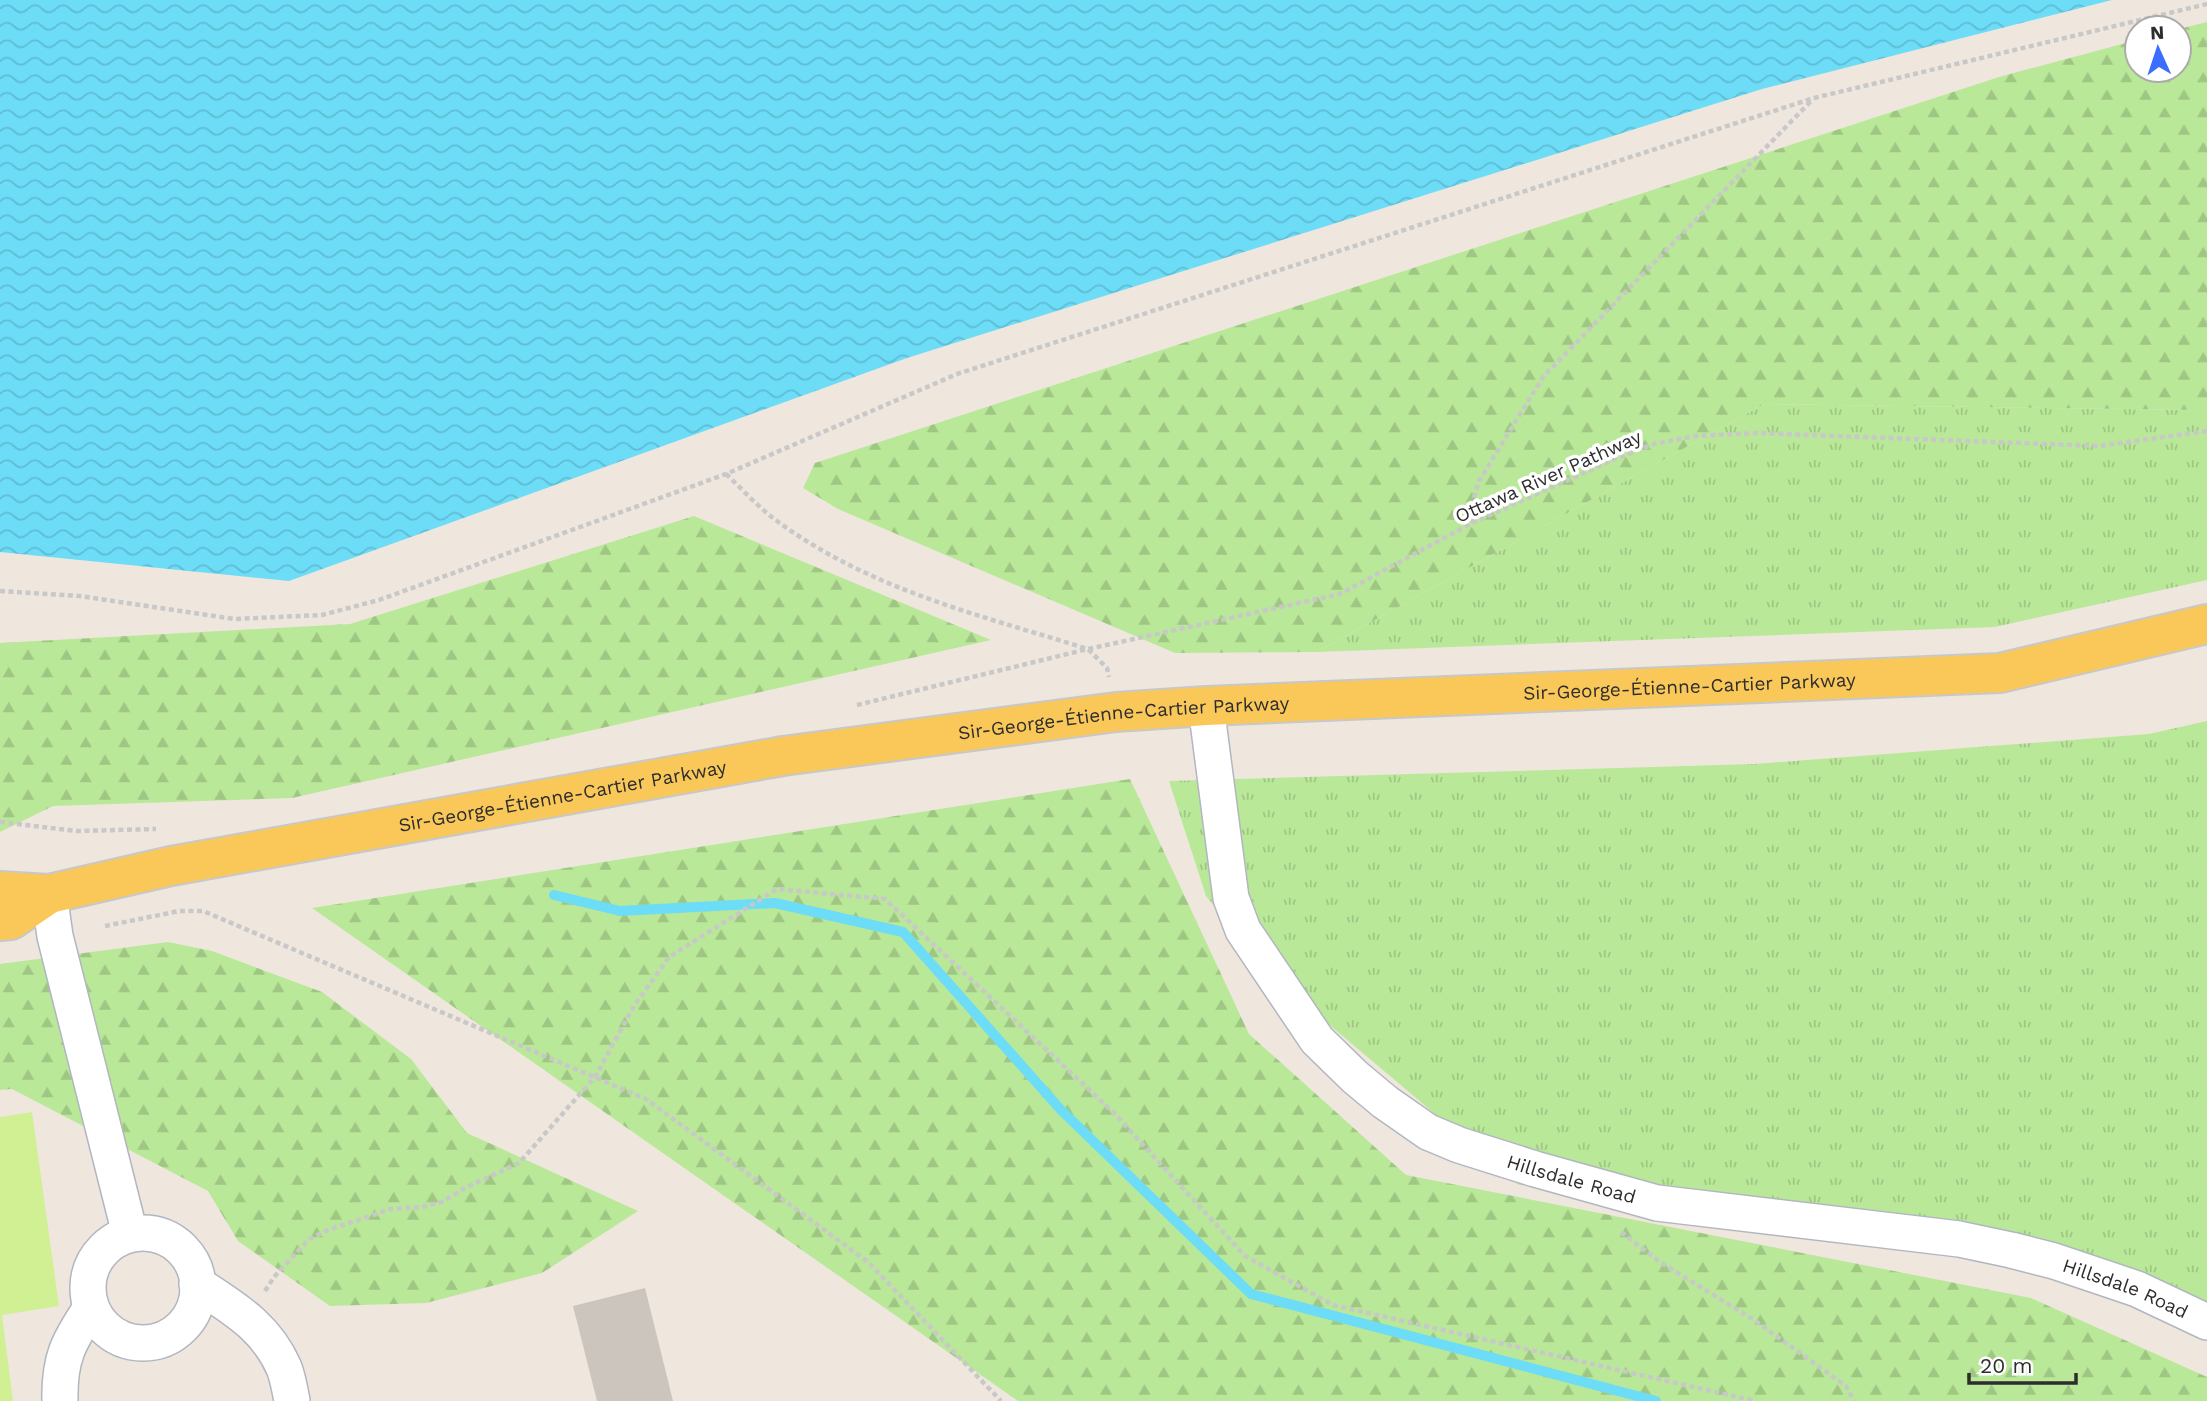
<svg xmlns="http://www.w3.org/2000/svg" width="2207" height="1401" font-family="'Work Sans',sans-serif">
  <defs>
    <pattern id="grass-tufts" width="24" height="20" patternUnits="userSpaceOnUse" patternTransform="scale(1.75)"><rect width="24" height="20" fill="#b9e898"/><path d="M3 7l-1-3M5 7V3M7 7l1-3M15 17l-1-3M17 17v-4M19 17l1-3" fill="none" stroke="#9fc783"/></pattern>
    <pattern id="forest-firs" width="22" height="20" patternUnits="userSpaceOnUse" patternTransform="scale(1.75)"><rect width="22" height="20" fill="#b9e898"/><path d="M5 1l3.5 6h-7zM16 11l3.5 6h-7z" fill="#9fc783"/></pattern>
    <pattern id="water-waves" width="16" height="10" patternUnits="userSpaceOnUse" patternTransform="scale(1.75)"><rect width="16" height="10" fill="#6cdcf7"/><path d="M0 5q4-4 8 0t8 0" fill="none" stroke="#5ebdd4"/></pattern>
  </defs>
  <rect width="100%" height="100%" fill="#efe7de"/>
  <!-- grass -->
  <g fill="url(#grass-tufts)">
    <path d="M1764 404 2201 410 2207 405V580L1995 627 1317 652Z"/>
    <path d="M2207 721V1327L2106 1276 1595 1186 1519 1185 1274 978 1206 896 1169 781 1754 764 2149 734Z"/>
  </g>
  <!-- forest -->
  <g fill="url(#forest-firs)">
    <path d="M2207 22V405L2201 410 1764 404 1317 652 1175 653 838 509 803 488 815 463 1999 77 2137 40V70H2179V29Z"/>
    <path d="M694 516 991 640 292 798 53 806 0 832V643L350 624Z"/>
    <path d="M1130 779 1249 1034 1406 1175 2031 1298 2207 1377V1401H1018L312 908Z"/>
    <path d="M168 942 212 951 322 992 411 1059 467 1133 638 1211 542 1273 426 1303 330 1306 238 1241 208 1191 12 1089 0 1090V964Z"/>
  </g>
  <!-- pitch -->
  <path fill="#d0f093" d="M32 1112 59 1306 2 1315 13 1401H0V1117Z"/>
  <!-- water -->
  <path fill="url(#water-waves)" d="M0 0H2112L1762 89 907 358 289 581 0 552Z"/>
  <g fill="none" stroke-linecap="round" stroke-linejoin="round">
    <!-- stream -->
    <path stroke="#6cdcf7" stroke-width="10" d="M554 895 620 911 775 903 903 932 1061 1110 1251 1294 1656 1401"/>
  </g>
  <!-- building -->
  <path fill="#cbc5bd" d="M645 1288 673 1401H597L573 1306Z"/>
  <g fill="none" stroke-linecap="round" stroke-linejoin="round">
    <defs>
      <g id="minor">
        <path id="s1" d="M1206 706 1231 898 1243 930 1317 1040 1355 1077 1385 1102 1428 1132 1459 1145 1535 1169 1657 1203 1959 1239 2011 1250 2054 1261 2137 1289 2207 1322"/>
        <path d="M49 894 55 936 130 1234"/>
        <circle cx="143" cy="1288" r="55"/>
        <path d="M197 1284C233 1308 266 1326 284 1368 288 1378 290 1390 292 1401"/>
        <path d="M60 1401C59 1359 68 1342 91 1308"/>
      </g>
      <g id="major">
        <path id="s2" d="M0 891 49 894 171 866 783 756 1116 712 1206 706 2000 673 2207 624"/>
        <path d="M0 921 11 920 49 894"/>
      </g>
    </defs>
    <!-- minor casing -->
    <use href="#minor" stroke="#b2b6c1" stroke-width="38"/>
    <!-- major casing -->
    <use href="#major" stroke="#c8c8c8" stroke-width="42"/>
    <!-- path -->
    <g stroke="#c8c8c8" stroke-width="4.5" stroke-dasharray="5 3.5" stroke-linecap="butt">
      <path d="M726 474C743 490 759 508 777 521 871 590 979 615 1088 649L1107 668 1109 677"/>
      <path d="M1472 523V504L1479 481 1543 377 1813 99"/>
      <path d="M0 591 80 596 234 619 322 615 379 600 726 474 957 374 1814 98 2207 4"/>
      <path d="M857 705 1088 649 1340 594 1472 523 1615 459 1654 444 1696 436 1757 433 2099 446 2207 431"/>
      <path d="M0 822 77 831 156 829"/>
      <path d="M105 926 179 911H203L646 1099 868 1262 1001 1401"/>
      <path d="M1621 1232 1660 1262 1754 1320 1846 1386 1854 1401"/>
      <path d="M265 1291 274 1277 309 1239 328 1230 391 1209 422 1207 442 1202 465 1188 519 1163 595 1077 634 1006 669 957 777 889 885 899 1113 1112 1245 1256 1333 1305 1755 1401"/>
    </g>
    <!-- minor -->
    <use href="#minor" stroke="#fff" stroke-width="35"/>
    <!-- major -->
    <use href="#major" stroke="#fac859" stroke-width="38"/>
  </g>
  <g text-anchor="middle" stroke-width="7" stroke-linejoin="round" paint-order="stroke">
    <!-- street labels -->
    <g font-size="19" fill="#2d2d2d" stroke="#fff">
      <text transform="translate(1548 476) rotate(-24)" y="7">Ottawa River Pathway</text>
      <text dy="7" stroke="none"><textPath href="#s2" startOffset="1706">Sir-George-Étienne-Cartier Parkway</textPath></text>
      <text dy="7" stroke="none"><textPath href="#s2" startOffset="1139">Sir-George-Étienne-Cartier Parkway</textPath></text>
      <text dy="7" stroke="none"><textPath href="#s2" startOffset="572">Sir-George-Étienne-Cartier Parkway</textPath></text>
      <text dy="7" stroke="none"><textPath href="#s1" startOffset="656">Hillsdale Road</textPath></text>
      <text dy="7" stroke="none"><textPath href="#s1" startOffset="1223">Hillsdale Road</textPath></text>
    </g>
  </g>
  <!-- north arrow -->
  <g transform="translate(2158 49) rotate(357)"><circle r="33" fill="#ffffff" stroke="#ababab" stroke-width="2"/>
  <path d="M0-5L12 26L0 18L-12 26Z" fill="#3b6eff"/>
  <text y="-10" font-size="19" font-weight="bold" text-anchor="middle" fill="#2d2d2d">N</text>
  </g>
  <!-- scale -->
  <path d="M1969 1373v10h107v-10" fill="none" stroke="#2d2d2d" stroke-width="3.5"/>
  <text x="1980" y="1373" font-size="21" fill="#2d2d2d" stroke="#ffffff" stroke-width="5" paint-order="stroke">20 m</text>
</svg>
